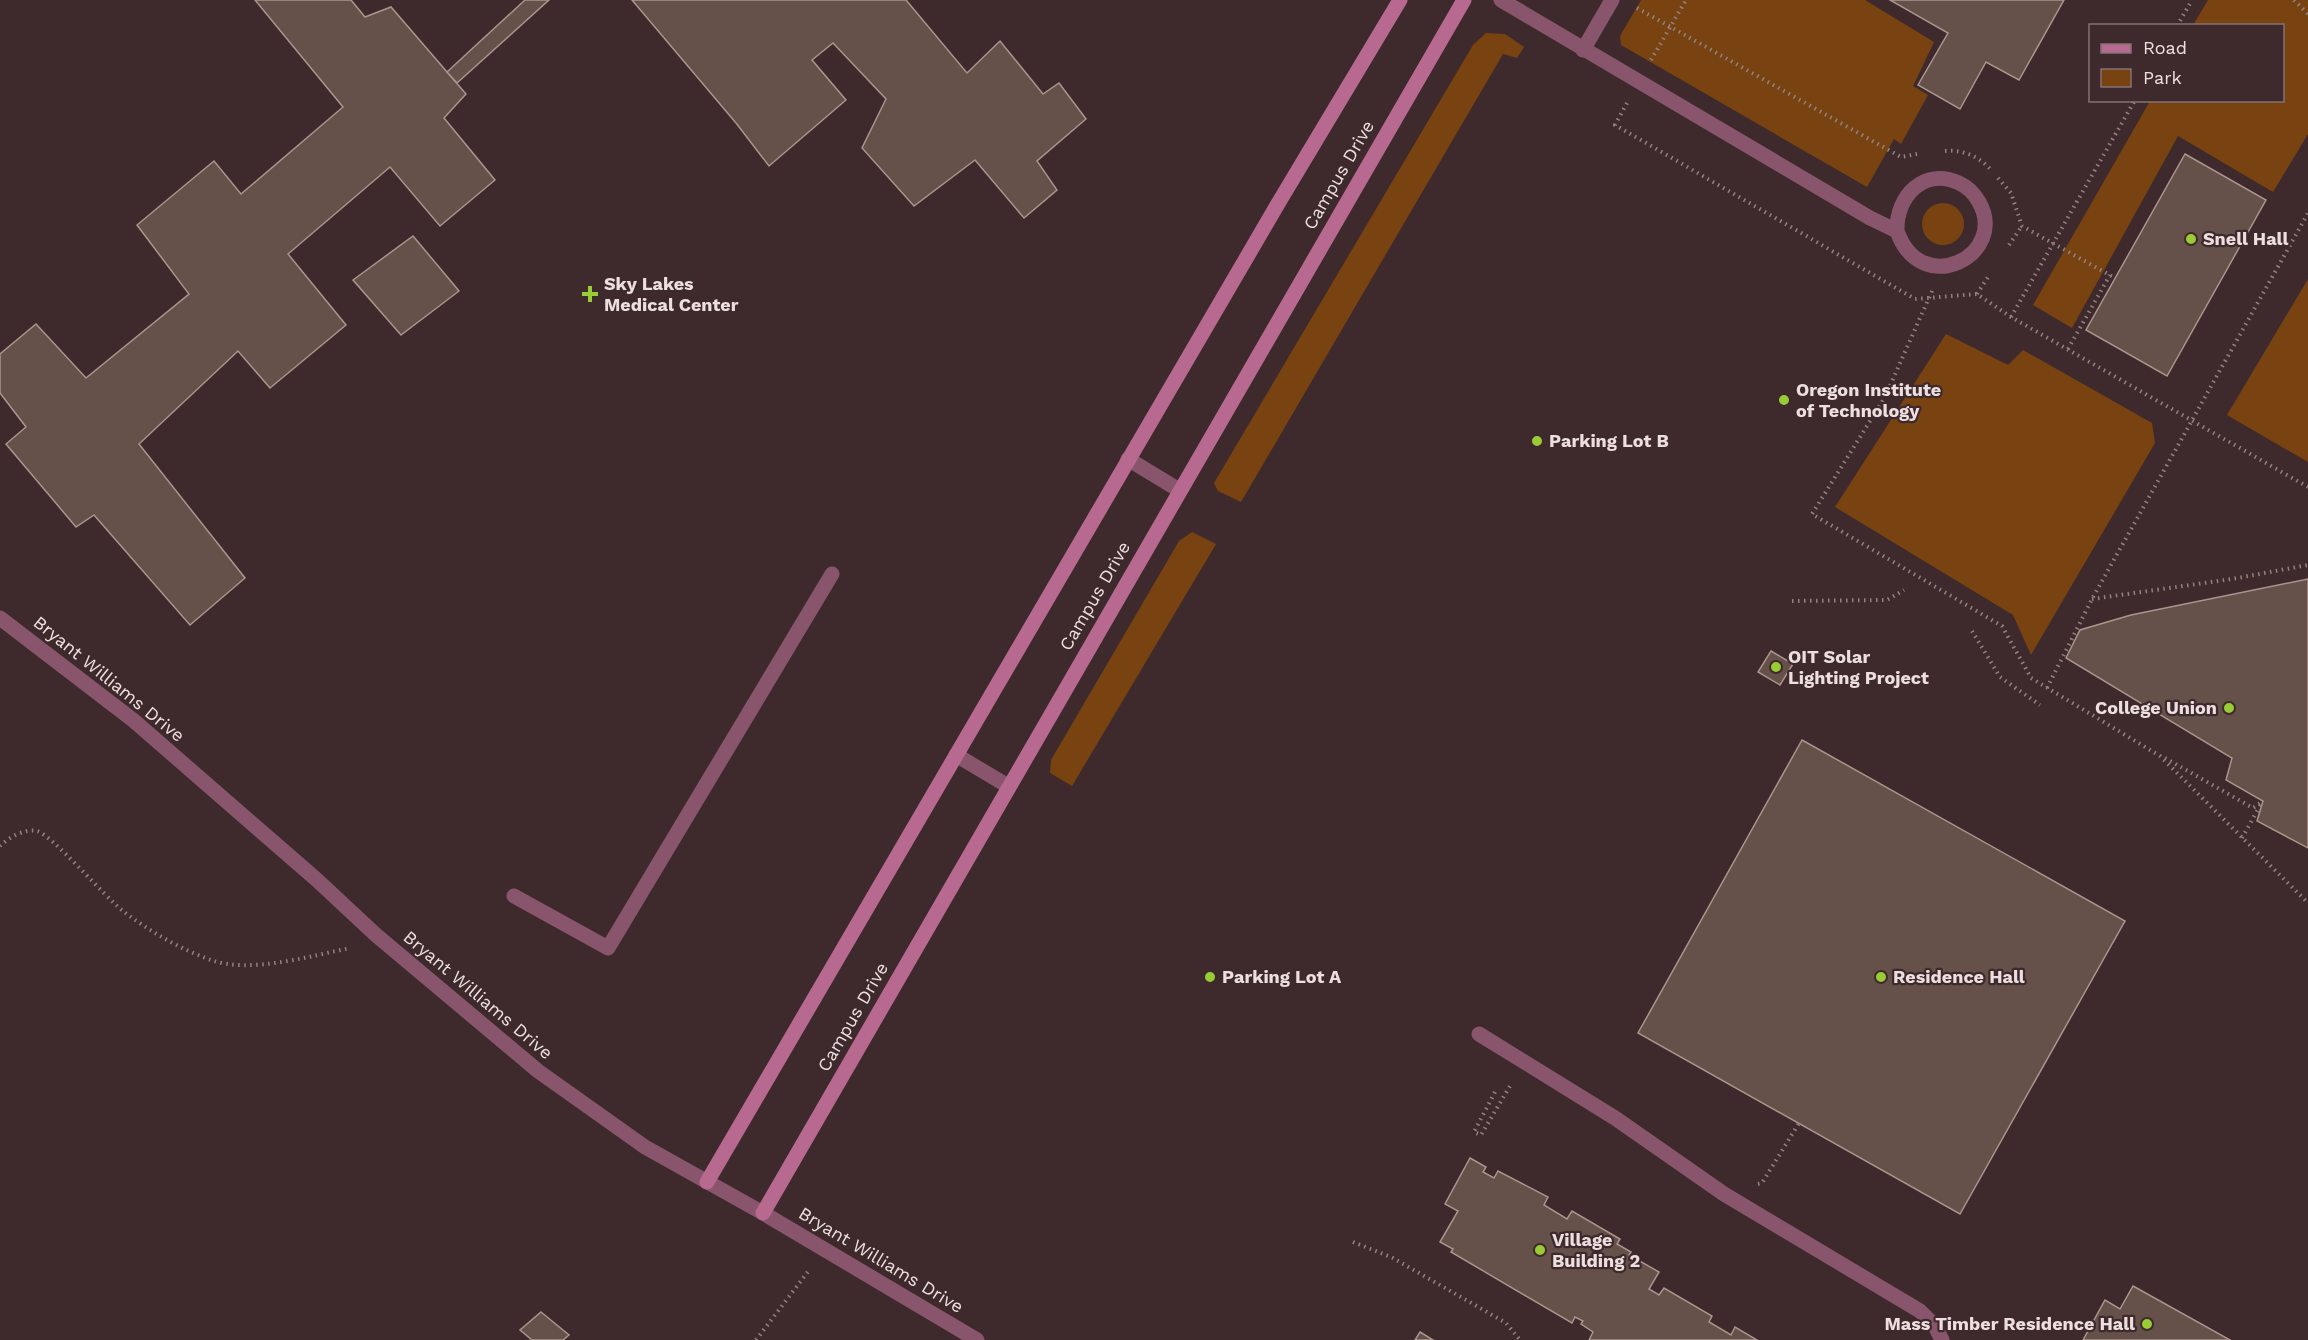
<svg xmlns="http://www.w3.org/2000/svg" width="2308" height="1340" font-family="'Work Sans',sans-serif">
  <rect width="100%" height="100%" fill="#3e2a2c"/>
  <!-- green -->
  <g fill="#784310">
    <path d="M1641 0H1865L1934 42 1913 86 1928 95 1901 144 1894 139 1867 187 1621 45 1620 36Z"/>
    <path d="M2208 0H2308V134L2273 192 2178 136 2072 328 2033 305 2150 101 2282 100V26L2193 25Z"/>
    <path d="M1486 33 1505 34 1524 47 1517 58 1503 54 1241 502 1218 491 1214 483 1473 45Z"/>
    <circle cx="1943" cy="224" r="21"/>
    <path d="M2308 279V462L2227 415Z"/>
    <path d="M1946 334 2008 365 2023 350 2152 423 2155 443 2031 655 2013 615 1835 507Z"/>
    <path d="M1192 532 1216 544 1072 786 1050 773 1051 760 1179 541Z"/>
  </g>
  <!-- building -->
  <g fill="#65504a" stroke="#ac948d" stroke-width="1.5">
    <path d="M255 0H351L365 17 391 7 466 94 444 118 495 180 440 226 390 167 288 254 346 325 270 388 238 351 139 444 245 578 190 625 94 515 76 527 6 444 26 427 0 393V354L36 324 86 378 189 294 137 225 214 161 241 194 343 107Z"/>
    <path d="M525 0H549L457 83 447 72Z"/>
    <path d="M632 0H906L967 73 1000 41 1043 94 1059 83 1086 119 1037 161 1057 190 1024 218 975 160 914 206 862 148 886 99 833 43 812 60 846 100 769 166 736 123Z"/>
    <path d="M1890 0H2064L2019 80 1986 62 1960 109 1918 85 1948 33Z"/>
    <path d="M2185 154 2266 200 2167 376 2086 330Z"/>
    <path d="M413 236 459 291 401 335 353 280Z"/>
    <path d="M2308 579V848L2257 821 2263 801 2226 780 2232 758 2066 658 2080 630 2131 615Z"/>
    <path d="M1771 651 1793 664 1780 685 1758 672Z"/>
    <path d="M1802 740 2125 921 1960 1214 1638 1033Z"/>
    <path d="M1470 1158 1486 1167 1483 1172 1494 1178 1498 1171 1548 1197 1544 1205 1567 1219 1572 1211 1620 1239 1617 1244 1631 1252 1629 1255 1659 1272 1649 1289 1659 1295 1664 1288 1712 1316 1709 1322 1731 1335 1735 1327 1757 1340H1589L1593 1332 1581 1324 1583 1321 1575 1317 1572 1323 1451 1252 1453 1249 1440 1242 1458 1211 1445 1204Z"/>
    <path d="M2133 1286 2230 1340H2083L2105 1300 2120 1309Z"/>
    <path d="M541 1312 569 1335 563 1340H532L520 1330Z"/>
    <path d="M1420 1332 1433 1340H1415Z"/>
  </g>
  <g fill="none" stroke-linecap="round" stroke-linejoin="round">
    <!-- path -->
    <g stroke="#938283" stroke-width="4" stroke-dasharray="1.5 4.5" stroke-linecap="butt">
      <path d="M2294 0 2308 14"/>
      <path d="M1637 8 1901 157 1917 154"/>
      <path d="M2177 26 2192 0"/>
      <path d="M1651 60 1686 0"/>
      <path d="M1627 103 1615 125 1915 299 1977 294 2011 317 2308 487"/>
      <path d="M1945 151C1962 149 1980 157 1991 170"/>
      <path d="M1998 178 2011 193 2022 226 2115 278"/>
      <path d="M2009 245 2022 226"/>
      <path d="M1932 291 1885 397 1812 514 2002 626 2031 678 2160 756 2308 903"/>
      <path d="M1977 294 1990 274"/>
      <path d="M2011 317 2135 100"/>
      <path d="M2068 349 2110 275"/>
      <path d="M2092 599 2232 579 2308 565"/>
      <path d="M1792 601 1887 600 1904 590"/>
      <path d="M1972 631 2000 677 2040 705"/>
      <path d="M2047 688 2092 599 2308 213"/>
      <path d="M2165 758 2253 808 2263 801"/>
      <path d="M2242 838 2261 804"/>
      <path d="M0 846C8 838 25 828 37 831 52 835 105 897 123 911 149 931 180 949 211 960 250 974 310 956 350 948"/>
      <path d="M1495 1092 1474 1132 1481 1135 1510 1086"/>
      <path d="M1758 1184 1762 1183 1799 1123"/>
      <path d="M1353 1242 1393 1258 1506 1323 1520 1340"/>
      <path d="M756 1340 810 1269"/>
    </g>
    <!-- lane -->
    <g stroke="#88556d" stroke-width="15">
      <path d="M1501 0 1870 218 1897 231C1921 300 2009 255 1979 202 1974 193 1968 187 1959 183 1924 167 1896 196 1897 231"/>
      <path d="M1583 50 1612 0"/>
      <path d="M1128 459 1179 490"/>
      <path d="M0 618 133 720 317 880 376 935 538 1071 645 1147 763 1213 977 1340"/>
      <path d="M956 755 1008 786"/>
      <path d="M514 896 608 948 832 574"/>
      <path d="M1479 1034 1615 1118 1724 1194 1920 1311 1935 1326 1942 1340"/>
    </g>
    <!-- secondary -->
    <g stroke="#b8698f" stroke-width="15">
      <path d="M707 1182 1279 202 1400 0"/>
      <path d="M763 1213 1464 0"/>
    </g>
  </g>
  <!-- markers -->
  <g fill="#99cb35" stroke="#3e2a2c" stroke-width="2">
    <circle cx="2191" cy="239" r="6"/>
    <path d="M587 285h6v6h6v6h-6v6h-6v-6h-6v-6h6z"/>
    <circle cx="1784" cy="400" r="6"/>
    <circle cx="1537" cy="441" r="6"/>
    <circle cx="1776" cy="667" r="6"/>
    <circle cx="2229" cy="708" r="6"/>
    <circle cx="1210" cy="977" r="6"/>
    <circle cx="1881" cy="977" r="6"/>
    <circle cx="1540" cy="1250" r="6"/>
    <circle cx="2147" cy="1324" r="6"/>
  </g>
  <g text-anchor="middle" stroke-width="4.5" stroke-linejoin="round" paint-order="stroke">
    <!-- street labels -->
    <g font-size="18" fill="#eddfe0" stroke="#3e2a2c">
      <text transform="translate(1339 175) rotate(-60)" y="6">Campus Drive</text>
      <text transform="translate(1095 596) rotate(-60)" y="6">Campus Drive</text>
      <text transform="translate(109 679) rotate(39)" y="6">Bryant Williams Drive</text>
      <text transform="translate(478 995) rotate(40)" y="6">Bryant Williams Drive</text>
      <text transform="translate(853 1017) rotate(-60)" y="6">Campus Drive</text>
      <text transform="translate(881 1260) rotate(31)" y="6">Bryant Williams Drive</text>
    </g>
    <!-- poi labels -->
    <g font-size="18" font-weight="bold" fill="#eddfe0" stroke="#3e2a2c" text-anchor="start">
      <text x="2203" y="245">Snell Hall</text>
      <text x="604" y="290">Sky Lakes<tspan x="604" dy="21">Medical Center</tspan></text>
      <text x="1796" y="396">Oregon Institute<tspan x="1796" dy="21">of Technology</tspan></text>
      <text x="1549" y="447">Parking Lot B</text>
      <text x="1788" y="663">OIT Solar<tspan x="1788" dy="21">Lighting Project</tspan></text>
      <text x="2217" y="714" text-anchor="end">College Union</text>
      <text x="1222" y="983">Parking Lot A</text>
      <text x="1893" y="983">Residence Hall</text>
      <text x="1552" y="1246">Village<tspan x="1552" dy="21">Building 2</tspan></text>
      <text x="2135" y="1330" text-anchor="end">Mass Timber Residence Hall</text>
    </g>
  </g>
  <!-- legend -->
  <rect x="2089" y="24" width="195" height="78" fill="#3e2a2c" stroke="#847274" stroke-width="1.5"/>
  <rect x="2101" y="44" width="30" height="9" fill="#b8698f" stroke="#847274" stroke-width="1.5"/>
  <text x="2143" y="54" font-size="18" fill="#eddfe0">Road</text>
  <rect x="2101" y="69" width="30" height="18" fill="#784310" stroke="#847274" stroke-width="1.5"/>
  <text x="2143" y="84" font-size="18" fill="#eddfe0">Park</text>
</svg>
